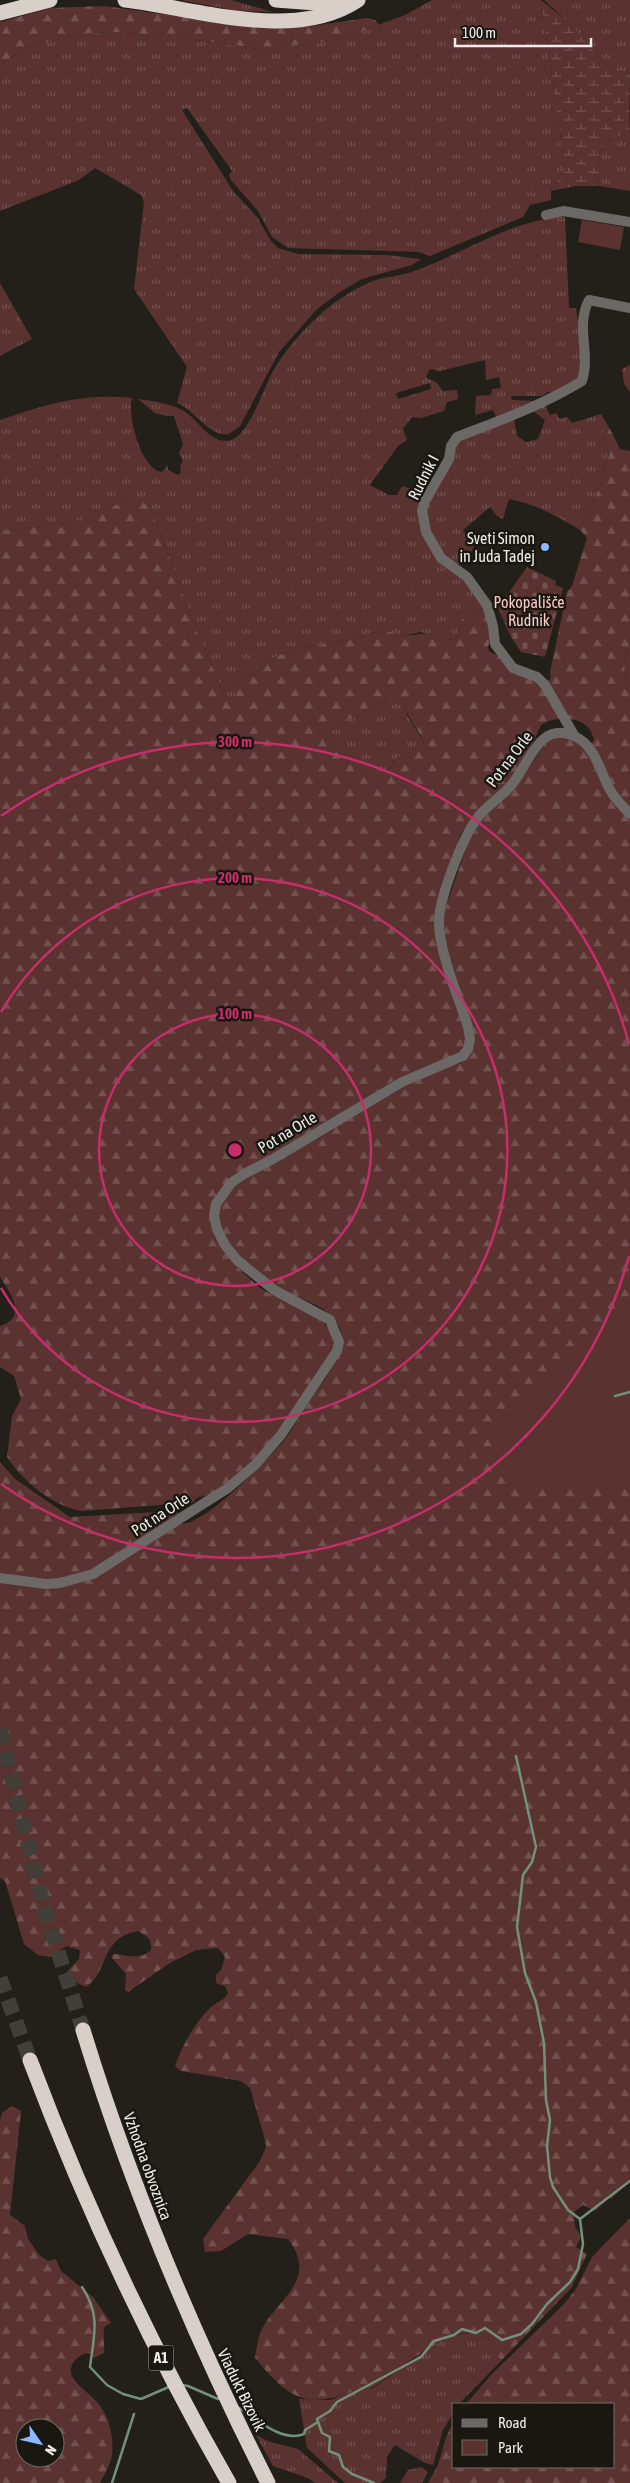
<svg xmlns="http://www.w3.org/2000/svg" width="630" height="2483" font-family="'Asap Condensed',sans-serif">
  <defs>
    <pattern id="grass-tufts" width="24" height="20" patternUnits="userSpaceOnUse" patternTransform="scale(1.25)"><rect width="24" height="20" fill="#5a3331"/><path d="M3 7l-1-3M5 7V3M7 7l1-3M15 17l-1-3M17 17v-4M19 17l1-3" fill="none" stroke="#72514f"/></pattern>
    <pattern id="forest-firs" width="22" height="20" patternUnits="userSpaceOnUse" patternTransform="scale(1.25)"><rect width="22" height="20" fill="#5a3331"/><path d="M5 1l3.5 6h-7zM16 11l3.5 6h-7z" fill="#72514f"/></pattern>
    <pattern id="wetland-marsh" width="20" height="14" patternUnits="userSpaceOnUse" patternTransform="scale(1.25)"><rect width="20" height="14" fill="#5a3331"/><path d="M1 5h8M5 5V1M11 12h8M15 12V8" fill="none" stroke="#72514f"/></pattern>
    <pattern id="cemetery-stones" width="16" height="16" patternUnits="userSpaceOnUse" patternTransform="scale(1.25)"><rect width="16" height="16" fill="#5a3331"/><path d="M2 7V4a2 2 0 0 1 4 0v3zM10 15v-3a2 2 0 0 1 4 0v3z" fill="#72514f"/></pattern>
  </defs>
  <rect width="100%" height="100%" fill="#222019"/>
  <!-- grass -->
  <g fill="url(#grass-tufts)" fill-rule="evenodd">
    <path d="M180 0H231L273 12 238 11Z"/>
    <path d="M432 0H541L565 169 551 191V200L530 205 523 217 430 256 419 252 288 248 272 237 258 211 231 180 229 175 232 171 187 108 182 110 233 191 257 217 271 241 278 248 298 254 387 255 421 259 412 265 362 279 340 292 317 309 279 352 240 426 229 434C210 438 194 409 177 403L187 367 134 289 144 202 141 195 95 168 79 180 0 211V65L24 49 46 42 90 33 115 32 214 42 274 51 286 46 317 43 351 35 405 15Z"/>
    <path d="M544 0H630V73L612 70 567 21Z"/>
    <path d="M630 112V191L599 186C597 161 595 136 629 135Z"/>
    <path d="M565 216 569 308H576L583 357 578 380 554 395 550 391 542 396H511L512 400 533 401 532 404 496 417 493 410 475 415 476 396 491 395 492 389 501 388 499 377 486 380 485 360 440 371 430 369 426 377 437 383 443 391 457 390 458 399 447 402 444 411 421 418 412 417 403 429 407 440 398 446 370 485 389 495H397L402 486 424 493 422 532 470 584 484 607 479 612 462 619 458 634 453 640 421 632 402 636 388 631 376 632 357 639 297 648 264 662 256 671 235 684V697L230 698 224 694 197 632 150 506 144 502H129L90 511 82 521 0 531V420C47 404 82 393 132 398 127 416 141 470 162 472L168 465V470L178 475 181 473 180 466 183 461 179 453 183 444 174 416H166L155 413 138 399C153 401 168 403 182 410 198 418 210 446 231 440 249 435 264 387 273 371 283 354 297 337 311 323 328 306 350 290 373 281 387 276 403 276 417 270 470 250 507 222 565 216ZM430 383 431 389 398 399 396 393Z"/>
    <path d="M0 283 32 339 0 356Z"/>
    <path d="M630 365V392L624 384 622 369Z"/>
    <path d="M545 405 550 415 556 413 560 419 567 417 572 423 601 414 610 429 603 432 609 456 605 465 602 482 580 530C557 516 535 504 509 499L503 519 497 516 490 507 463 530 474 547 465 561 460 564H455L443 555 427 528 426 505 453 448 459 440 514 419 517 436 526 442 538 439 545 420 533 411Z"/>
    <path d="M630 644V682L624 677 625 657Z"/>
    <path d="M388 698H395L402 702 407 715 424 743C416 754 408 751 399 757 388 764 395 772 376 778 359 768 330 754 327 732Z"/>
    <path d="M478 2331 495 2345V2352L501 2361 459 2404H454V2412L443 2430 433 2465 425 2463 395 2445 387 2457 386 2478 380 2483H345L307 2448 299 2399 330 2400 351 2392 372 2389 436 2343 445 2338Z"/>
    <path d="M256 2435 270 2442 298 2449 338 2483H315L308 2478 273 2466Z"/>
    <path d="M421 2467 428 2472 422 2483H400L408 2470Z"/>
  </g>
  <!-- forest -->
  <g fill="url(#forest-firs)" fill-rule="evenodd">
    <path d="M104 6 258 27 311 26 367 18 375 20 379 25 351 35 317 43 286 46 274 51 214 42 115 32 90 33 46 42 24 49 0 65V22L50 8Z"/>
    <path d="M605 429H610L620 449 630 451V644L625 657 624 677 630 682V810L620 799 591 744 594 740C590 716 558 714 541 725 532 746 521 768 505 786 488 806 472 812 459 838L436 915 465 1031V1046L462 1052 395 1080 223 1186C210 1202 212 1205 217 1224 219 1231 220 1240 223 1247 227 1258 251 1281 262 1289 283 1304 340 1314 333 1349L279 1434 244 1470 211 1495 198 1497C189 1507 184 1509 171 1504L82 1511C53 1507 22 1480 7 1457L12 1416 21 1399 14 1376 0 1367V1326C29 1317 10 1293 0 1277V531L82 521 90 511 129 502H144L150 506 197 632 224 694 230 698 235 697V684L256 671 264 662 297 648 357 639 376 632 388 631 402 636 430 633 452 640 458 634 462 619 479 612 484 607 492 636 488 647 489 651 535 677 537 686 551 679 550 672 567 592 572 586 587 538 580 530 602 482 605 465 609 456 603 432ZM388 698H395L402 702C407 717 418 728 424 743 417 753 408 751 399 757 389 764 395 772 376 778 359 768 330 754 327 732Z"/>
    <path d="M552 734C599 744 589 761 609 796 615 804 623 812 630 820V2180L611 2199 609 2198 595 2211 583 2205 574 2212 575 2226 581 2237 576 2247 587 2254 572 2287 501 2361 495 2352V2345L478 2331C429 2336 400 2373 359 2396L351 2392C303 2410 286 2395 255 2358 257 2347 258 2336 263 2327 281 2296 318 2279 288 2239L248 2234 221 2251 205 2252 203 2239 260 2161 266 2147 265 2140 250 2088 241 2081 181 2071 175 2066C183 2044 194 2024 210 2008 216 2002 224 2001 228 1993L225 1986 216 1983V1975L221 1970 225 1957 218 1948 196 1950 170 1963 128 1992 125 1990 126 1974 111 1957 114 1954C129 1955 138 1961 151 1950 152 1939 147 1936 138 1931 99 1938 109 1973 86 1987L66 1978 65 1974 79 1959 80 1950 66 1946 51 1957 38 1955 24 1944 5 1881 0 1878V1582L6 1583 9 1574 0 1573V1462L15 1479 70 1517 174 1511 179 1513 158 1528C164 1527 188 1523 191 1522 224 1505 256 1470 282 1443 290 1434 296 1422 303 1411 316 1391 334 1370 342 1347 343 1342 341 1333 340 1328 328 1302 292 1298 270 1285 248 1272 213 1234 219 1207 222 1195 235 1186 244 1179L398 1089 434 1071 461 1063 470 1056 473 1047V1028L444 940 443 915 468 843 483 817 512 792Z"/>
    <path d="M12 2106 21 2111 10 2215 25 2226 28 2239 39 2255 48 2261 56 2259 61 2271 93 2297 111 2323 105 2326C102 2335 105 2343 104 2353L94 2358 89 2353C78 2354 67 2365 72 2376 77 2386 89 2393 96 2401 109 2415 114 2436 112 2455 111 2464 104 2475 100 2483H0V2120L2 2113ZM25 2428H55V2458H25Z"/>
    <path d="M630 2218V2483H428L438 2465 446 2437 454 2421V2467H614V2404H466L491 2375 564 2304 576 2289 592 2257Z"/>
  </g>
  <!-- wetland -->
  <path fill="url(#wetland-marsh)" d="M541 0 567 21 612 70 630 73 629 135C595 136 597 161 599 186H576L551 191 565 169Z"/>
  <!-- cemetery -->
  <path fill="url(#cemetery-stones)" d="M527 567 556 581 555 585 563 588 545 657 521 652 511 637 498 608Z"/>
  <!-- green -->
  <g fill="#5a3331">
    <path d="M582 220 624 227 620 250 578 242Z"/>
    <path d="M630 1296V1489L523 1487 490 1464 493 1434Z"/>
  </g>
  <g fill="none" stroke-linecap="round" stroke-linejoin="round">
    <!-- stream -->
    <g stroke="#72917d" stroke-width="2.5">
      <path d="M615 1396 630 1392"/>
      <path d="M516 1756 536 1847 532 1862 523 1875 517 1927 525 1973 536 2002 544 2043 546 2100 550 2120 547 2146 550 2177 553 2187 568 2210 580 2219"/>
      <path d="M82 2287C101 2315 94 2335 90 2367L107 2385 123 2394 141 2399 171 2386"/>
      <path d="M182 2385 188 2386 218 2399"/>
      <path d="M239 2408C257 2419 282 2443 304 2434L305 2430 318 2422 322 2433 330 2437 329 2451 339 2455 343 2467 352 2474 374 2483"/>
      <path d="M318 2422 317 2419 330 2411 337 2402 421 2357 434 2341 454 2335 462 2329 476 2333 485 2328 502 2340 521 2334 532 2324 547 2304 570 2282 578 2269 583 2244 580 2219 630 2181"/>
      <path d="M112 2483 134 2414"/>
    </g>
    <!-- motorway-tunnel -->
    <g stroke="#413f38" stroke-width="15" stroke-dasharray="15 8" stroke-linecap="butt">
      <path d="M0 1729 43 1904 83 2030"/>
      <path d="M0 1978 30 2060"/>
    </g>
    <!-- minor -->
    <g stroke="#6c6866" stroke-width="10">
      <path d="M546 215 563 211 630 222"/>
      <path d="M574 735 545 685 537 677 513 668 495 644 493 626 487 605 467 577 441 558 426 532 422 510 425 501 449 459 451 446 457 437C501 420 543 405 582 381 591 354 575 326 589 300L630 308"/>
      <path d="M0 1578 46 1584 60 1583 93 1574 228 1488 255 1465 281 1435 337 1351 339 1342 330 1320 274 1290 237 1260 225 1245 217 1229 214 1216 216 1204 231 1183 244 1174 273 1159 402 1082 463 1056 468 1049 470 1039 468 1027C459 998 437 947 439 918 441 895 462 839 476 820 486 805 503 797 513 783 530 761 540 721 574 736 595 745 599 769 609 788 614 798 622 806 630 814"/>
    </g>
    <!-- motorway -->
    <g stroke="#d8cfc9" stroke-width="15">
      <path d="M125 0C195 8 294 43 358 0"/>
      <path d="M276 0 316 3 338 0"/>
      <path d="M0 13 50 0"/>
      <path d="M83 2030C131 2187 194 2337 268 2483"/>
      <path d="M30 2060C85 2206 151 2347 229 2483"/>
    </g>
  </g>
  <!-- distance rings -->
  <g fill="none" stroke="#c62d69" stroke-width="2.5">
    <circle cx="235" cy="1150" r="136"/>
    <path d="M1 1012A272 272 0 1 1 1 1288"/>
    <path d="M629 1256A408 408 0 0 1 1 1484M1 816A408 408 0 0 1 629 1044"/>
  </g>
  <!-- markers -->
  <circle fill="#8db9fc" stroke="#191710" stroke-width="2" cx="545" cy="547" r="5"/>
  <g text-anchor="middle" stroke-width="5" stroke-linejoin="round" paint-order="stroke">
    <!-- shield labels -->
    <rect fill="#191710" stroke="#afada8" stroke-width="1" x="148.5" y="2345.5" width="25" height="25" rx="4"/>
    <g font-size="15" font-weight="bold" fill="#efede9">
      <text x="161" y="2363">A1</text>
    </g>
    <!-- street labels -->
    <g font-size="16" fill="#efede9" stroke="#191710">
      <text transform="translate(423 477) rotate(-63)" y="6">Rudnik I</text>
      <text transform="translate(509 759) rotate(-53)" y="6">Pot na Orle</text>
      <text transform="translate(287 1132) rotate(-31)" y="6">Pot na Orle</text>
      <text transform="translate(160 1514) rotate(-33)" y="6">Pot na Orle</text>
      <text transform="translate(148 2166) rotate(70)" y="6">Vzhodna obvoznica</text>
      <text transform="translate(242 2390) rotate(64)" y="6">Viadukt Bizovik</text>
    </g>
    <!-- poi labels -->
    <g font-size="16" fill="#efede9" stroke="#191710" text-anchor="end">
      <text x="535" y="544">Sveti Simon<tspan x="535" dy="18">in Juda Tadej</tspan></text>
    </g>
    <!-- park labels -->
    <g font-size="16" fill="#fbc9c6" stroke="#191710">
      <text x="529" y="608">Pokopališče<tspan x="529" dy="18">Rudnik</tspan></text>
    </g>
  </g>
  <circle cx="235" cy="1150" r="8" fill="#c62d69" stroke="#191710" stroke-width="2.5"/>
  <g font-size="15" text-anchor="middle" font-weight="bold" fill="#c62d69" stroke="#191710" stroke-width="5" stroke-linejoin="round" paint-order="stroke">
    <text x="235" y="747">300 m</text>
    <text x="235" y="883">200 m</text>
    <text x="235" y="1019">100 m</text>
  </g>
  <!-- legend -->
  <rect x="452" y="2403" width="162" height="65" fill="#191710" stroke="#6f6d67"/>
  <rect x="462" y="2419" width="25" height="8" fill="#6c6866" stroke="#6f6d67"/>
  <text x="498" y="2428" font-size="15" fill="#efede9">Road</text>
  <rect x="462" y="2440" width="25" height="15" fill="#5a3331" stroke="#6f6d67"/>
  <text x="498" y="2453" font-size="15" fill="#efede9">Park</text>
  <!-- north arrow -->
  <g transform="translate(40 2443) rotate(124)"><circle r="24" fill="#191710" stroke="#6f6d67"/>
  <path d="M0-4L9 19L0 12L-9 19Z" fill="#8db9fc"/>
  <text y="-8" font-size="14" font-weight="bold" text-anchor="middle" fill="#efede9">N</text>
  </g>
  <!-- scale -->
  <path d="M455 38v8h136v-8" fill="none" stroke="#efede9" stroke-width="2.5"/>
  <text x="462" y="38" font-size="15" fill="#efede9" stroke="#191710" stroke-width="4" paint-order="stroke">100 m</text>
</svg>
